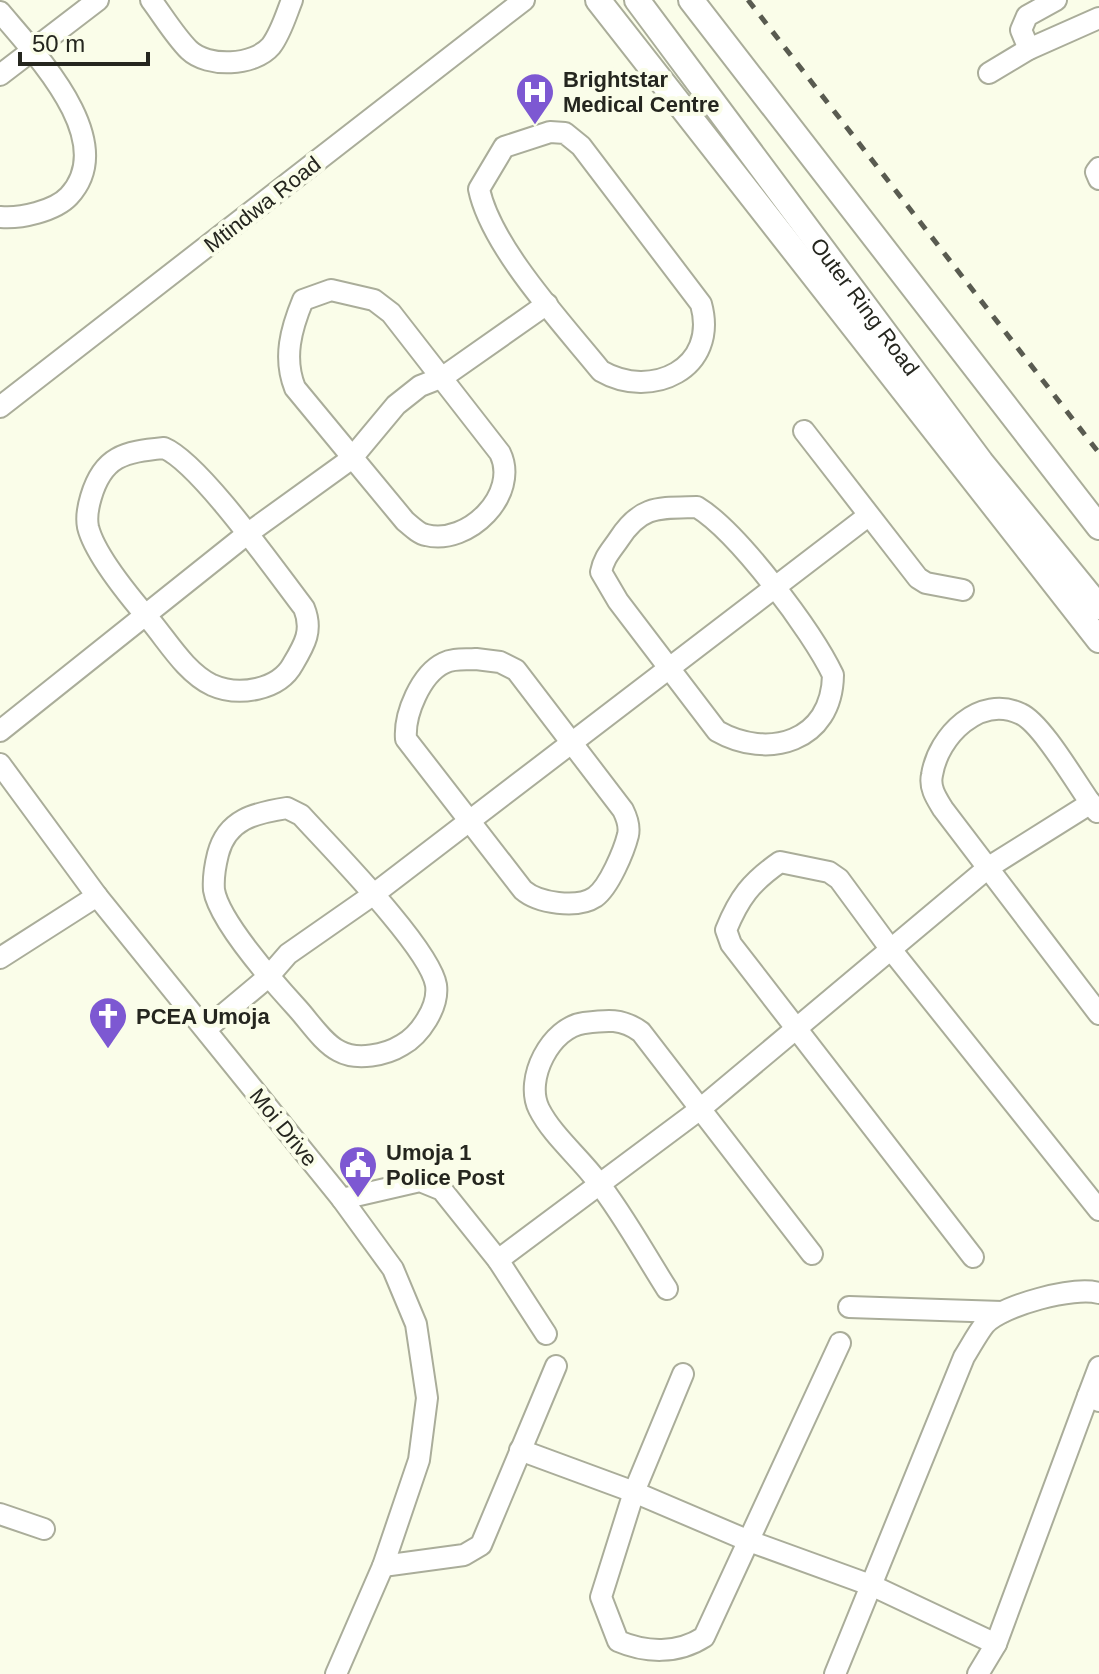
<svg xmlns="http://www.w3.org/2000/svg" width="1099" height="1674" font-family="Helvetica,sans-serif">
  <rect width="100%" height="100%" fill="#fafde9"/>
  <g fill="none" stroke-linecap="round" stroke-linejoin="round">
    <defs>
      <g id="minor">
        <path d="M151 0C163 16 175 36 189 50 208 68 254 66 271 46 281 33 286 15 292 0"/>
        <path d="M0 12C36 55 120 141 69 196 55 211 20 219 0 217"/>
        <path d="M1029 49 1021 30 1027 16 1056 0"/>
        <path d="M989 73 1029 49 1099 18"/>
        <path d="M0 75 98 0"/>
        <path d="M550 132 565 133 581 146 701 304C719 369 651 400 601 371 563 324 491 247 479 189L504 147Z"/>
        <path d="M1099 168 1096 172 1099 179"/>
        <path d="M331 290 374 300 391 313 500 453C520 494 468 546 426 535 419 534 411 526 405 521L295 388C283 358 291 329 303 300Z"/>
        <path d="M0 407 524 0"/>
        <path d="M804 431 918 578 926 583 963 590"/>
        <path d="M164 448C200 463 277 573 304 608 313 630 305 644 293 664 279 690 239 697 212 685 187 673 170 645 153 624 133 601 95 556 88 527 86 517 88 507 91 497 103 456 124 452 164 448Z"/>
        <path d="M697 507C738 532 812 631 833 675 832 742 768 760 717 731L618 601 601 572C604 557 611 551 619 539 641 505 659 508 697 507Z"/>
        <path d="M476 659 500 662 516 670 623 810C627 818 630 826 628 835 624 851 609 887 595 897 577 909 538 903 523 890L406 739C404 714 421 674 444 663 453 658 466 660 476 659Z"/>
        <path d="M0 731 247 534 351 459 396 405 420 386 443 377 547 304"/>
        <path d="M0 764 97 896 342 1199 393 1269 416 1324 427 1398 419 1460 383 1566 336 1674"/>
        <path d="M287 808 301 815C330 847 430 948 436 985 439 1007 420 1035 402 1045 386 1055 357 1061 339 1051 323 1043 309 1021 297 1008 275 984 219 921 214 890 213 878 215 866 218 854 227 819 255 813 287 808Z"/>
        <path d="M1097 812C1080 790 1043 724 1021 714 980 694 938 736 932 775 929 788 937 799 943 809L1099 1014"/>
        <path d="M0 958 97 896"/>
        <path d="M206 1029 268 977 288 954 374 894 868 516"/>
        <path d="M342 1199 420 1181 442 1190 498 1260 546 1334"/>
        <path d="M973 1257 731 944 726 930C739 898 751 882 780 862L829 872 839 879 889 947 1099 1210"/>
        <path d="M498 1260 699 1110 989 867 1091 803"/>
        <path d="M667 1289C644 1253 623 1214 597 1181 580 1158 552 1135 539 1109 524 1079 551 1027 584 1023 607 1020 622 1018 641 1032L812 1254"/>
        <path d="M849 1307 1002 1312"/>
        <path d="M683 1374 634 1492 601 1597 618 1641C646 1653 678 1654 704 1637L840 1343"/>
        <path d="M1088 1396 1099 1367"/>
        <path d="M520 1450 634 1492 749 1541 873 1586 996 1644"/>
        <path d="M0 1514 44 1529"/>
        <path d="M383 1566 464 1555 481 1545 556 1366"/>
        <path d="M835 1674 964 1357C971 1346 977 1334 985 1324 1003 1305 1074 1286 1099 1293"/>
        <path d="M978 1674 996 1644 1088 1396 1099 1401"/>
      </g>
      <g id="major">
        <path d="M598 0 1099 640"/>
        <path id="s1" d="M637 0 981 462 1099 607"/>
        <path d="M691 0 1099 527"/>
      </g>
    </defs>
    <!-- minor casing -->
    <use href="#minor" stroke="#aaad9a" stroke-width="24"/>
    <!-- major casing -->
    <use href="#major" stroke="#aaad9a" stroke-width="28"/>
    <!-- minor -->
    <use href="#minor" stroke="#fff" stroke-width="20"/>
    <!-- major -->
    <use href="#major" stroke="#fff" stroke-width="24"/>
    <!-- rail -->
    <path stroke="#595b50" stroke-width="5" stroke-dasharray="10 10" stroke-linecap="butt" d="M748 0 1099 453"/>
  </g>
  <!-- icons -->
  <defs>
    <symbol id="hospital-pin" viewBox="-11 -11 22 30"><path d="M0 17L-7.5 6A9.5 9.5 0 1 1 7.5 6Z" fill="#7d58d2" stroke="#fafde9"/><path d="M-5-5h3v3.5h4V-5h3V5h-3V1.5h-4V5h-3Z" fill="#fff"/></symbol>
    <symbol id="church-pin" viewBox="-11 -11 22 30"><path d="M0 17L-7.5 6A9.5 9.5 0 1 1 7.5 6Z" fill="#7d58d2" stroke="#fafde9"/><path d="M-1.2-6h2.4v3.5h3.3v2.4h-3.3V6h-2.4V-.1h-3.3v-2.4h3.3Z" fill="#fff"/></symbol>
    <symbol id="civic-pin" viewBox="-11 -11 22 30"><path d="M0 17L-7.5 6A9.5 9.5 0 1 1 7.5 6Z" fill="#7d58d2" stroke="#fafde9"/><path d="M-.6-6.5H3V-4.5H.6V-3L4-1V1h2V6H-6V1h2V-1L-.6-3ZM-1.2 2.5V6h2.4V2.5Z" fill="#fff"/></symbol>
  </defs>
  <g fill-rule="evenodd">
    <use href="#hospital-pin" x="513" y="70" width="44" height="60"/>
    <use href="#church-pin" x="86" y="994" width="44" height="60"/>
    <use href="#civic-pin" x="336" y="1143" width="44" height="60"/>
  </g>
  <g text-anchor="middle" stroke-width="8" stroke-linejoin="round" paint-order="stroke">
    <!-- poi labels -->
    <g font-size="22" font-weight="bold" fill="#25261f" stroke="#fafde9" text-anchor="start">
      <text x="563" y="87">Brightstar<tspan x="563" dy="25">Medical Centre</tspan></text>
      <text x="136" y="1024">PCEA Umoja</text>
      <text x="386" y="1160">Umoja 1<tspan x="386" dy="25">Police Post</tspan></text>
    </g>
    <!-- street labels -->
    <g font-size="22" fill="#25261f" stroke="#fafde9">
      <text transform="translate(262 204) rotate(-38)" y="8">Mtindwa Road</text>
      <text dy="8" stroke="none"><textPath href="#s1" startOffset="382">Outer Ring Road</textPath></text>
      <text transform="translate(284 1127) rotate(51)" y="8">Moi Drive</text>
    </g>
  </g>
  <!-- scale -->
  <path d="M20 52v12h128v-12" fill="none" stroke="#25261f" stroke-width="4"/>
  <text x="32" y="52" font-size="24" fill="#25261f" stroke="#fafde9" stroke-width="6" paint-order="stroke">50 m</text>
</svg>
